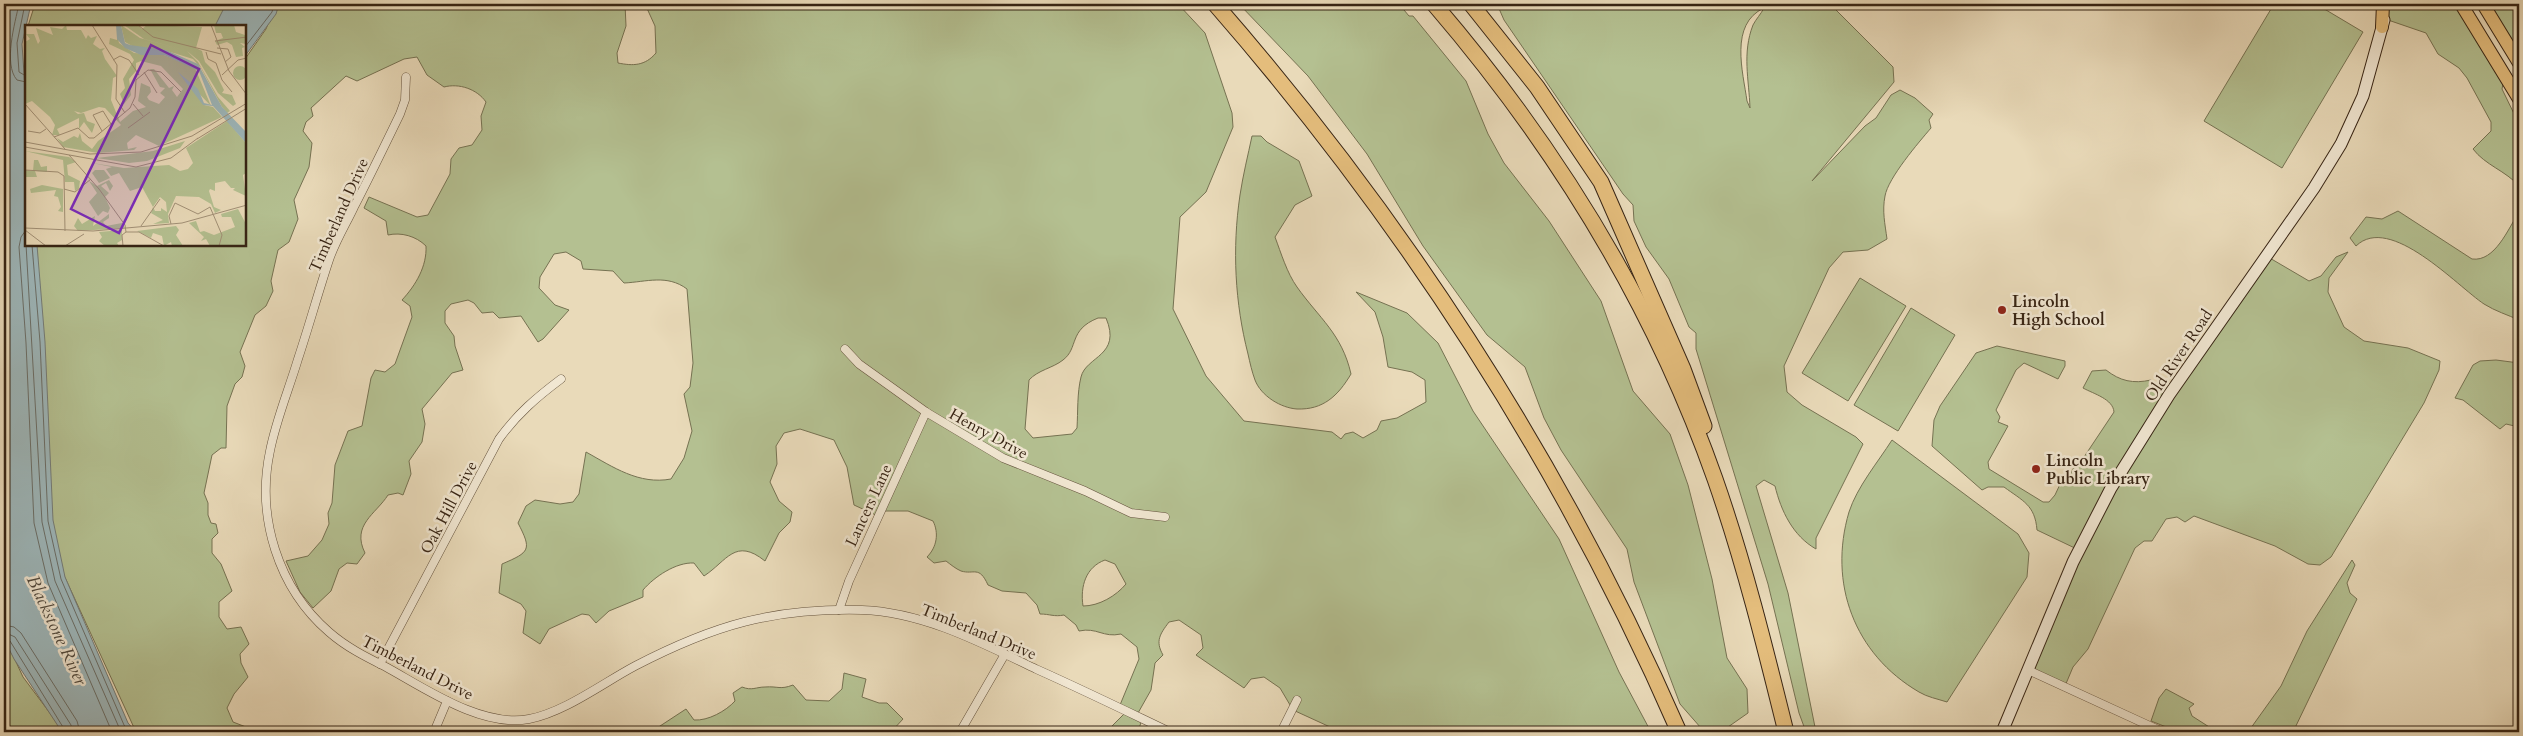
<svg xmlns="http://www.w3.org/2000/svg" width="2523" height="736" font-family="Cardo,serif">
  <rect width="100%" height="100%" fill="#e9dab9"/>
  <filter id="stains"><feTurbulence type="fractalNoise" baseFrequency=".004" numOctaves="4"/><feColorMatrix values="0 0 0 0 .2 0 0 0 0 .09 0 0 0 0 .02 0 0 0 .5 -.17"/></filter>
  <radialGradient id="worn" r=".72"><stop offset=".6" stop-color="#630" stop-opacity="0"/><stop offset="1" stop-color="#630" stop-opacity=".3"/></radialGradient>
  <!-- green -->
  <g fill="#b4c091" stroke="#767252" fill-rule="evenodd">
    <path d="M35 4H235L220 26H28Z"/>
    <path d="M276 4H625L626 26 617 53 618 63C633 66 645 66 656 53L655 26 645 4H1178L1205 33 1232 113 1233 127 1206 192 1180 217 1173 309 1206 376 1244 421 1332 432 1341 439 1345 434 1353 432 1363 438 1377 430 1381 421 1397 418 1426 402 1425 380 1412 372 1388 367 1383 337 1375 312 1356 292 1407 313 1438 343 1473 411 1559 539 1619 672 1651 732H1341L1293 710 1280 688 1264 677 1251 679 1244 688 1196 655 1203 648 1201 635 1179 620 1169 622C1160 634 1155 641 1163 655L1155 663 1151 690 1138 713 1120 705 1139 659 1137 647 1121 634C1103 638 1097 627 1079 631L1076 625 1064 615C1054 617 1050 614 1040 614L1037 605 1026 593 1002 591 988 585C979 565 974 575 961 571 956 569 950 564 946 561L934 563 927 557C937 547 939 533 933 521L908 511H883L878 516 854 505 847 467 834 440 800 429 784 433 776 446 777 464 770 482 779 501 792 512 790 522 779 533 765 561C735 537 727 561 704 576L694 563C676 562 654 577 643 590V597L609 611 596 623 589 615 582 614 549 629 540 644 523 633 526 611 521 604 499 593 502 564C530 552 532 550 518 523L526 506 535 500 560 504 573 502 579 494 586 452C613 467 639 485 671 479L684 458 692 431 684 394 690 387 693 363 687 289C667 274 646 282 624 283L613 271 583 269 581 261 566 252 554 254 540 277 539 288 555 305 569 310 543 339 538 342 521 316 499 318 493 312 482 313 474 303 468 300 451 304 445 311V323L454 336 455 346 463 370 452 373 422 409 425 424 422 442 409 461 411 474 403 495 398 493 388 495C376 514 351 525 365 553L357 564 347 563 339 569 331 591 313 608 300 592 286 561 308 556 322 540 329 524 328 513 332 503 335 465 348 431 362 426 371 378 375 370 385 372 395 364 412 317 410 306 402 300C416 285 427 266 426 246 416 236 401 232 388 235L386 221 364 208 369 197 417 217 428 215 450 174 451 159 459 148 472 145 482 130 481 116 486 102C477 89 459 83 444 87L427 75 417 57 404 59 357 81 346 76 311 108 313 116 306 122 303 131 312 143 309 167 294 200 298 219 289 242 278 250 271 281 273 291 266 306 255 315 240 352 245 366 242 377 235 384 227 406 226 448H221L212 455 204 493 208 503V515L211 523 216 524 218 533 212 539V553L221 564 232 591 219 602V617L227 629 241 627 249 644 240 654 241 663 248 677 234 694 227 708 233 722 246 727 268 730V732H136L62 571 47 510 30 245H245V59L266 29ZM1098 318H1106C1122 356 1086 356 1081 377 1077 393 1078 412 1077 428L1072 434 1033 438 1025 429 1029 380C1038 370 1053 368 1063 360 1079 348 1068 330 1098 318ZM1105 560 1115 564 1126 584C1116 596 1099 606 1083 606 1080 586 1086 567 1105 560Z"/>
    <path d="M1239 4H1399L1409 16H1413L1466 81 1488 134 1504 163 1549 221 1601 301 1633 391 1670 434 1688 485 1712 579 1727 658 1747 689 1748 713 1728 727 1701 728 1680 704 1634 582 1627 549 1561 450 1544 418 1525 367 1487 335 1423 246 1367 154 1308 76Z"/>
    <path d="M1497 4H1830L1893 67 1894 82 1812 181 1865 126 1876 118 1891 95 1900 90 1915 98 1933 114 1929 120 1931 128C1919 142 1888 178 1885 196 1882 211 1885 224 1887 239L1868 250 1843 252 1829 268 1784 366 1787 392 1802 405 1856 437 1863 444 1816 538V549C1793 536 1781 511 1775 486L1764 480 1756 486 1788 593 1816 732H1806L1799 713 1768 584 1696 349V333L1689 327 1669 279 1646 247 1634 221 1633 205 1623 194 1504 20ZM1764 8C1761 14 1756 19 1753 25 1742 53 1749 80 1750 108L1747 101C1743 72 1729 24 1764 8Z"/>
    <path d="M2274 4H2316L2363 32 2282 168 2204 121Z"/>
    <path d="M2389 4H2464L2505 73 2502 89 2519 124V186C2506 171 2485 165 2473 149L2491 131V122L2467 78 2459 68 2438 54 2426 33 2388 20Z"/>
    <path d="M2484 4H2519V63Z"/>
    <path d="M1252 136H1261L1267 142 1299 161 1312 196 1295 205 1275 237C1281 253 1287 273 1297 287 1319 318 1342 334 1351 374 1338 396 1323 410 1297 409 1281 408 1261 396 1255 380 1252 372 1250 363 1248 354 1235 303 1232 249 1240 195 1243 175 1248 155 1252 136Z"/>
    <path d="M2398 211 2472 259C2495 262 2508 229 2519 212V320C2508 315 2495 311 2484 304 2457 286 2390 213 2356 246L2350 238 2366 217 2382 219Z"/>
    <path d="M2348 252 2329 278 2328 292 2344 327 2364 341 2408 348 2440 361 2439 370 2424 403 2331 557 2320 565 2308 564 2275 546 2194 516 2185 522 2177 517 2166 519 2152 541H2144L2135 548 2088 649 2073 667 2065 686 2030 672 2081 551 2037 530C2035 505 2023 501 2004 487H1988L1982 490 1932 446 1934 420 1940 406 1976 353 1997 346 2065 361V366L2058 379 2024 363 2016 370 1996 410 2000 417 1998 422 2008 426 1988 462 1989 469 2043 502H2049L2055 495 2062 480 2068 479 2077 461 2084 457 2114 412C2113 399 2094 394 2083 388L2092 371 2106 370C2120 381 2133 384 2151 380L2172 394 2268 257 2309 281 2321 276 2336 257Z"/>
    <path d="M1860 278 1906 306 1848 401 1802 373Z"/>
    <path d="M1911 308 1955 335 1898 431 1854 405Z"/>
    <path d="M2496 360 2519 363V427L2506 424 2500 429 2463 400 2455 398 2473 365 2480 361Z"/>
    <path d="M1892 440 2018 534 2029 553 2027 577 1947 702C1938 699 1927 697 1919 692 1854 654 1828 583 1849 512 1857 487 1878 462 1892 440Z"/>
    <path d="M2352 560 2355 565 2347 583 2350 593 2357 599 2293 732H2248L2281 686 2307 631Z"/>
    <path d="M4 636 23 677 64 732H12L4 708Z"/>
    <path d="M844 673 866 679 862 697 879 703H887L903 719 891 732H646L657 728 686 709 694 720C708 721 726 711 735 701L733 693 742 687C752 691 756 687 765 687 778 686 780 690 793 685L806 700 829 701 842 689Z"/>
    <path d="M2166 689 2194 704 2189 708 2192 716 2217 732H2179L2151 721 2159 698Z"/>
    <path d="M1127 711 1142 719 1138 732H1106Z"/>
  </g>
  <!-- water -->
  <g fill="#9db7bb" stroke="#747c78">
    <path d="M4 4H31L22 44 26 103V245H37L45 342 53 520 65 577 128 723 136 732H62L14 659 4 639Z"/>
    <path d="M226 4H279L276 14 245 56V26H215Z"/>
  </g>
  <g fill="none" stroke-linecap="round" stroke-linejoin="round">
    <!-- shore -->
    <g stroke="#6a6e68" stroke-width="1">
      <path d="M19 4C15 23 3 64 17 80L26 82"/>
      <path d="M25 4 17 43 19 72 26 76"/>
      <path d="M245 47 272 12 274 4"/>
      <path d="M26 230 21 237 19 247 26 343 34 523 48 583 112 732"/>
      <path d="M26 244 42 522 55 581 121 732"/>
      <path d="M32 245 40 342 48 521 61 579 124 725 129 732"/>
      <path d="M4 625 14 627 21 633 77 721 80 732"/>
      <path d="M4 632 15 637 71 725 72 732"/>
      <path d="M4 638 10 641 66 732"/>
    </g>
    <defs>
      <g id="street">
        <path d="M406 77 405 100 400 114C385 145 370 176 354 207 346 224 335 242 329 260 318 293 309 326 298 359 289 389 276 420 270 451 256 517 278 588 329 632 346 647 366 657 386 667 426 689 482 728 529 719 565 712 603 683 635 666 714 625 772 608 862 610 923 612 982 643 1036 669 1081 689 1126 711 1170 732"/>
        <path d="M845 349 859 364 926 412 1003 458 1085 491 1131 513 1165 517"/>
        <path d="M839 610 849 581 926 412"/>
        <path d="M380 664 499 439C517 414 537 397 561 379"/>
        <path d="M2028 670 2163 732"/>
        <path d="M434 732 447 701"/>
        <path d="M960 732 1005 654"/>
        <path d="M1281 732 1297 700"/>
      </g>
      <path id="secondary" d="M2002 732 2073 562 2111 488 2169 395 2314 188 2341 144 2363 96 2384 20"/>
      <g id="primary">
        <path d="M2461 4 2519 99"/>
        <path d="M2483 4 2519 63"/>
        <path d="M2382 27 2383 4"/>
      </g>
      <g id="highway">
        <path d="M1215 4C1406 223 1563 466 1679 732"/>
        <path d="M1434 4C1555 145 1653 303 1715 479 1744 562 1765 647 1786 732"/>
        <path d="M1471 4 1537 87 1601 182 1683 369 1704 426"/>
      </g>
    </defs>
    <!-- street casing -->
    <use href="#street" stroke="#64523d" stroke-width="9"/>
    <!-- secondary casing -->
    <use href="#secondary" stroke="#372414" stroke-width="13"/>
    <!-- primary casing -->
    <use href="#primary" stroke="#372414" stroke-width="14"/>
    <!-- highway casing -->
    <use href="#highway" stroke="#372414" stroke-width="17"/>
    <!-- street -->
    <use href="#street" stroke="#f1e7d2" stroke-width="8"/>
    <!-- secondary -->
    <use href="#secondary" stroke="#f1e7d2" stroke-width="11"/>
    <!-- primary -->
    <use href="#primary" stroke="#e4bd7c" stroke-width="12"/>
    <!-- highway -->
    <use href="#highway" stroke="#e4bd7c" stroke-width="15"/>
  </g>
  <!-- markers -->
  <g fill="#8f2418" stroke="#f1e7d2" stroke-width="2">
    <circle cx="2002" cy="310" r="5"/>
    <circle cx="2036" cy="469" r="5"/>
  </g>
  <g text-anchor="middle" stroke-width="5" stroke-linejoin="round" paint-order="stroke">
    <!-- street labels -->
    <g font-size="16" fill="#372414" stroke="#f1e7d2">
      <text transform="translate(338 215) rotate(-66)" y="6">Timberland Drive</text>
      <text transform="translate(2178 355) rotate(-56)" y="6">Old River Road</text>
      <text transform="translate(989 433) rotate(29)" y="6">Henry Drive</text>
      <text transform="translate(868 505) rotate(-65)" y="6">Lancers Lane</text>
      <text transform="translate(448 507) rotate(-62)" y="6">Oak Hill Drive</text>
      <text transform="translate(979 631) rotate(22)" y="6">Timberland Drive</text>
      <text transform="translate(418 667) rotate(27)" y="6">Timberland Drive</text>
    </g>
    <!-- poi labels -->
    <g font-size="16" font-weight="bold" fill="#372414" stroke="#f1e7d2" text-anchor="start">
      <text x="2012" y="307">Lincoln<tspan x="2012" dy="18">High School</tspan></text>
      <text x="2046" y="466">Lincoln<tspan x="2046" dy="18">Public Library</tspan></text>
    </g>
    <!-- water labels -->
    <g font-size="18" font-style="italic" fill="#50493e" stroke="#f1e7d2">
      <text transform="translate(57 630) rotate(65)" y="6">Blackstone River</text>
    </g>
  </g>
  <!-- overview -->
  <g transform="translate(25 25)">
    <rect width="221" height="221" fill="#e9dab9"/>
    <path d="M41 0 42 5H56L61 14 63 10 66 13 72 11 68 19 75 24 80 23 77 26 80 34 92 51 88 53 86 75 95 97 108 86 121 82 113 76 116 58 125 62 126 67 122 72 124 75 134 79 140 72 135 68 140 63 135 62 125 44H129L144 63 149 61 147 65 152 72 158 64 136 41 116 36 111 38V46L104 54 106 70 99 79 95 69 100 63 98 54 109 35 105 29 84 19 85 13 92 15V9L94 18 109 28 139 30 170 43 186 81 158 52 179 80 188 82 197 92 134 121 111 110 102 118 103 124 112 122 109 125 73 128 38 122 32 113 38 117 49 111 53 113 55 108 57 116 67 124 73 116 96 100 80 83 74 82 56 88 49 86 53 89 59 88 62 96 70 99 67 108 59 97 54 104V93L32 104 35 110H27L30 100 25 92 7 76 0 79V17L5 14 1 9H9L13 19 15 16 11 3 28 10 25 2 37 4ZM96 0 115 13 162 26 173 37 193 72 205 86 202 88 197 82 176 43 168 34 139 25 109 22 100 17ZM99 0H113L117 4 122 0 177 2 171 23 177 26 180 37 190 47 199 65 197 68 207 70 211 79 208 81 193 68 174 36 162 26 119 14ZM189 0H209L211 7 220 10 221 19 215 18 220 22 217 23 218 31 211 32 207 20 202 17 192 20 190 16 198 13 196 8H191ZM208 48a7 7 0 1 1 14 0a7 7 0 1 1-14 0ZM202 96 221 118V148L218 150 221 171 208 165 210 163H206L200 156 190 158V166L185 164 184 166 189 182 196 185 190 188 186 179 174 172 151 171 143 189 144 198 128 199 138 195 126 188 128 182 130 186H136V183L142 187 141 177 135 172 128 182 117 162 105 166 94 148 86 151 81 144 87 142 67 138 99 143 144 140 155 146 163 144 168 138 161 123ZM160 116 155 123 122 136 104 138 72 133 128 126ZM0 126 44 132 51 137 42 140 43 150 55 156 54 163 50 166 49 157H40L38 135ZM9 135H13L16 142 22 141V147L10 146 12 152H1L0 145 8 146ZM70 145H79L85 153 74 158 67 148ZM84 155 88 161 85 166 81 158 76 161 84 168 80 172 85 183 83 188 78 186 73 191 64 177 72 168 64 156 72 161ZM17 160 38 164V187L33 186 36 182 33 172 29 171 31 165 6 168 5 164ZM213 184 221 199V221H185L181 214 176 216 179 212 164 198 171 196 175 207 179 206 189 210 210 202 206 192H197L196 189ZM84 189V193L78 197 81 201 97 198 100 203 53 206 49 201 53 193 57 199 70 191 68 201ZM151 201 154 205 151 210 158 221H147L146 217 139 221 137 211 128 208 126 213 112 206ZM97 205V215L92 218 94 221H80L74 216 77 212 74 207Z" fill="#b4c091"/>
    <path d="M91 0H96L100 18 105 20 141 25 173 39 197 82 221 107V118L188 81 178 80 153 47 173 64 179 78 187 80 174 46 139 30H116L100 23 92 14Z" fill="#9db7bb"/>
    <path fill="none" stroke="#a29177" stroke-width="1" d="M67 0 92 40 91 74 100 88M113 0 128 12 196 29M186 0 204 46 222 70M190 16 222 12M192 23 203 24 206 32 200 37M181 27 183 34 191 38 197 55 207 67M88 35 95 31 104 35 114 50M119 47 132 68M197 50 213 35 222 33M0 79 40 124M108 79 118 91M103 103 125 87M3 106 15 108 21 104M77 106 68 90 78 86 86 99M29 112 53 103 64 113H69L105 83 110 72 111 55 123 45 136 47 156 67M172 114 222 83M0 117 65 129 116 127 167 111 222 78M0 122 111 142 146 133 173 113M44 130 74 164 100 200 101 207H114L139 221M0 145 33 147 39 151 40 206M39 164 50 167 66 154M146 199 144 191 150 178 173 189 185 182 197 210 194 221M116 201 135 174M0 203 68 206 157 198 222 180M0 205 21 221M40 221 59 209M98 221 97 210 101 207"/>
    <path fill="#7b2cbf" fill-opacity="0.15" stroke="#7b2cbf" stroke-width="2.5" d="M126 20 174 44 94 208 46 184Z"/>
    <rect width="221" height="221" fill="none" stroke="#372414" stroke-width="2.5"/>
  </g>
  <!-- margin -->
  <rect width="2523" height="736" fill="none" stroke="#e9dab9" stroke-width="20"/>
  <rect x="5" y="5" width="2513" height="726" fill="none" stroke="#372414" stroke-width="2.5"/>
  <rect x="10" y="10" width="2503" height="716" fill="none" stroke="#372414"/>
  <rect width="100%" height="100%" filter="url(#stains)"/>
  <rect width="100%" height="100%" fill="url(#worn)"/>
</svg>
